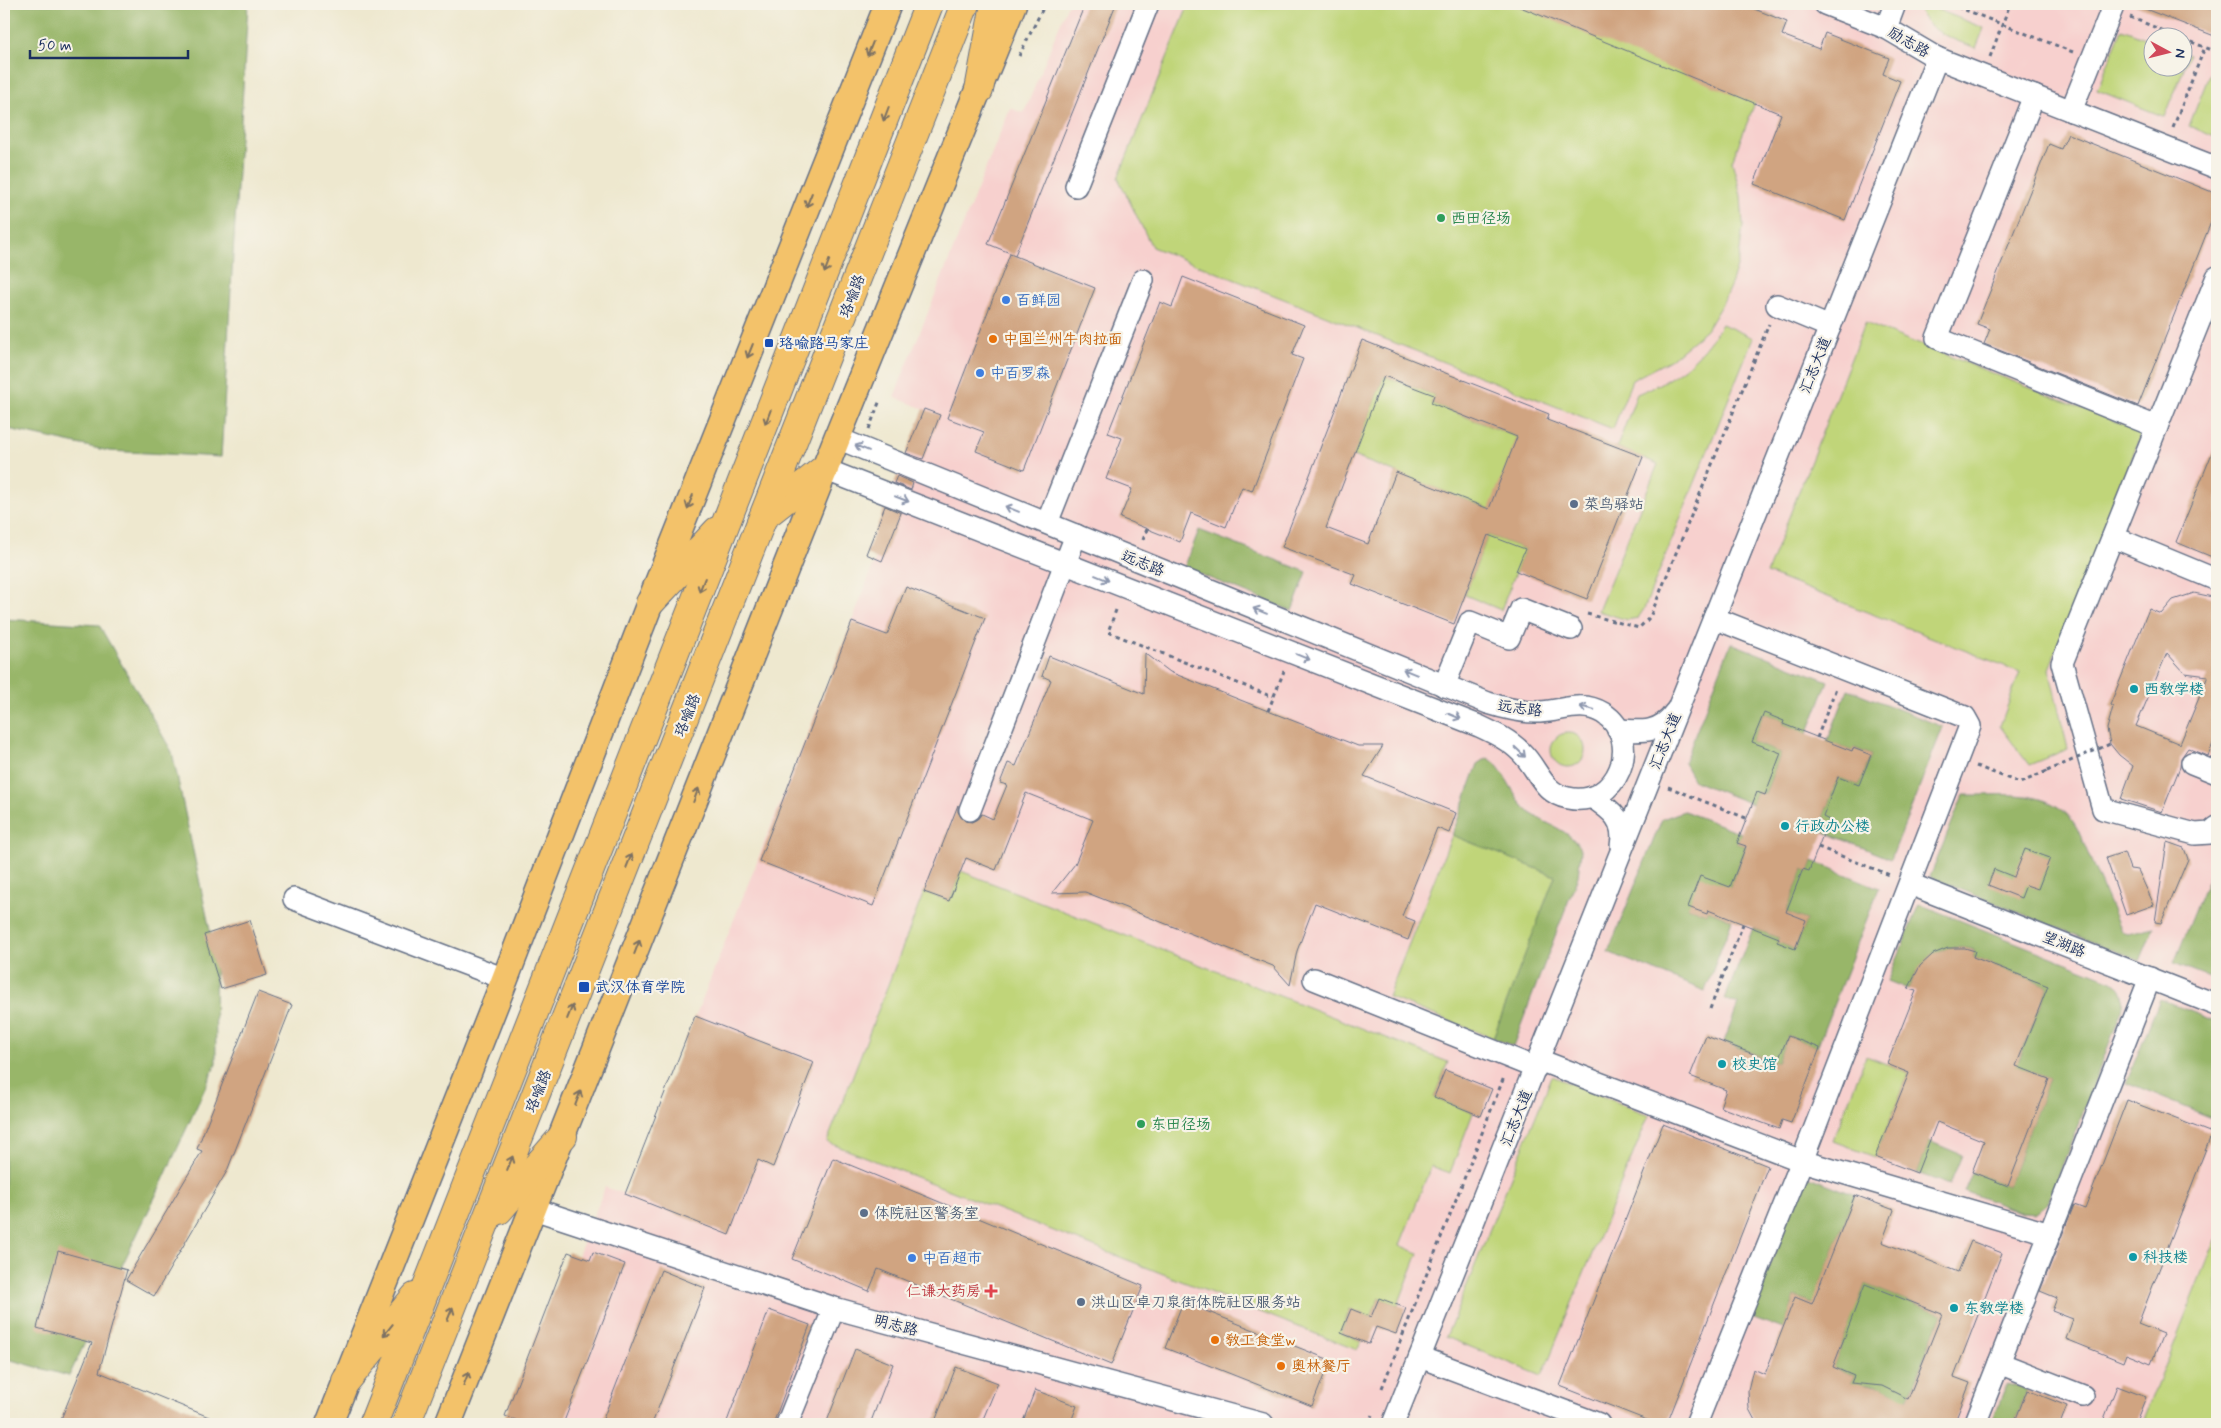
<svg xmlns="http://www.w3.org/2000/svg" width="2221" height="1428" font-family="Mynerve,'LXGW WenKai TC',sans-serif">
  <rect width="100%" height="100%" fill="#f7f3e8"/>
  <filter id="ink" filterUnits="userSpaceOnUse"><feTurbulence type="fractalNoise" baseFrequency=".02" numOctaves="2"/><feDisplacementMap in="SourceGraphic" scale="10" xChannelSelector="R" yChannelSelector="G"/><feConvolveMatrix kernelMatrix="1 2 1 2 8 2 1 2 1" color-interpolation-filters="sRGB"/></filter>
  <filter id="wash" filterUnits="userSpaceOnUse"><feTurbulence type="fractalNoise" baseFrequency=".0096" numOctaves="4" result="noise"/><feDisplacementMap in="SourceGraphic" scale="20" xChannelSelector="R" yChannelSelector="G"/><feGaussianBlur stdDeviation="1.12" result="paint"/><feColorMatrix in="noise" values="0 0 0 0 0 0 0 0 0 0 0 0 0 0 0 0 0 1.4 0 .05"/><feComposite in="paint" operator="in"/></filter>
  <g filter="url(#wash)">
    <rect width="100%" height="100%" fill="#eee8cf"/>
    <!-- built -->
    <path fill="#f7d0ce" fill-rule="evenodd" d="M1068 4H2217V1424H563L625 1265 594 1252 590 1260 578 1256 605 1187 625 1194 852 622 876 558 866 554 924 409 894 397 1010 108 1024 113ZM2154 38H2184V68H2154Z"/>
    <!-- green -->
    <g fill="#c0d579" stroke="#6e826c">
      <path d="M1189 4H1742L1787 22 1732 161 1741 196 1743 225 1739 260 1732 282 1723 302 1706 330 1670 360 1632 380 1613 429 1152 247 1118 178Z"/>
      <path d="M1916 4H1923L1984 28 1976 48C1950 38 1927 32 1916 4Z"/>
      <path d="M2122 29 2153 41 2154 68H2184V53L2189 55 2165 117 2097 90Z"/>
      <path d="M2213 65 2217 67V138L2189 126Z"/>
      <path d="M1865 323 2142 432 2049 669 2068 749 2029 765 2000 726 2020 672 1767 573Z"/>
      <path d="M1722 324 1753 338 1644 609 1638 618 1627 620 1598 611 1658 464 1617 447 1637 394C1678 377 1698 362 1722 324Z"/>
      <path d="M1384 376 1434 395 1431 403 1517 437 1497 512 1353 456Z"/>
      <path d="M1488 535 1525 549 1501 610 1465 595Z"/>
      <circle cx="1568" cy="750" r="17"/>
      <path d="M1452 835 1556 876 1493 1038 1388 997Z"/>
      <path d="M961 871 1448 1062 1434 1097 1473 1113 1450 1173 1431 1166 1400 1245 1418 1253 1398 1305 1379 1298 1371 1317 1350 1309 1341 1333 1361 1341 1357 1350 827 1142 924 892 949 901Z"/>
      <path d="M1866 1056 1909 1073 1875 1157 1833 1141Z"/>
      <path d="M1552 1076 1649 1115 1542 1376 1446 1337Z"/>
      <path d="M2217 1237V1424H2142Z"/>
    </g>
    <!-- forest -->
    <g fill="#98b669" stroke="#5a7264">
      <path d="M4 4H248L221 457 109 451 4 428Z"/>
      <path d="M1199 530 1307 572 1292 611 1184 568Z"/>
      <path d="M4 619 99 625 172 752 215 954 216 1064 158 1191 69 1376 4 1358Z"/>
      <path d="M1731 643 1828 681 1807 734 1783 724 1784 721 1764 713 1752 742 1781 753 1765 795 1757 792 1752 804 1694 781 1684 763Z"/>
      <path d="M1848 689 1943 727 1891 859 1824 832 1828 820 1823 817 1838 777 1859 785 1871 755 1854 748 1852 751 1827 742Z"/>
      <path d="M1487 758C1501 762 1514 798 1527 810 1545 826 1571 828 1581 851L1578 876 1513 1046 1493 1038 1555 876 1452 835 1478 764Z"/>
      <path d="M1963 795C2005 796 2056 786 2078 830L2121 931 2127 933 2154 927 2140 961 1930 877Z"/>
      <path d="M1684 811 1741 833 1737 843 1746 846 1730 887 1688 907 1707 914 1708 910 1732 920 1705 991 1608 952 1662 819Z"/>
      <path d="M2217 857V980L2174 963Z"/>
      <path d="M1813 861 1879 888 1817 1047 1788 1036 1777 1063 1724 1042 1738 1004 1725 999 1753 928 1779 938 1777 942 1795 949 1806 920 1786 912 1803 869 1809 871Z"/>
      <path d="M1919 904 2112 981C2124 988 2125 997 2122 1010L2048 1203 2035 1214 2022 1213 1964 1191 1972 1172 2008 1186 2049 1079 2007 1063 2009 1057 2019 1060 2048 986 1973 957 1975 950C1940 941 1922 958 1908 989L1888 981Z"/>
      <path d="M2160 999 2217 1022V1120L2126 1083Z"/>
      <path d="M1929 1141 1962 1155 1950 1185 1917 1173Z"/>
      <path d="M1805 1175 1855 1195 1819 1287 1858 1302 1865 1284 1942 1314 1906 1402C1889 1386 1871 1379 1849 1389L1854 1376 1833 1367 1851 1319 1795 1297 1783 1329 1749 1316Z"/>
      <path d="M2007 1384 2027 1390 2014 1424H1991Z"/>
    </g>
    <g id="blocks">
      <!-- building -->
      <g fill="#d0a481" fill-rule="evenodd">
        <path d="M1085 4H1116L1015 255 988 244Z"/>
        <path d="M1513 4H1742L1787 22 1782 35 1819 49 1825 33 1889 58 1883 74 1900 81 1845 220 1754 184 1781 114Z"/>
        <path d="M2135 4H2217V37L2135 5Z"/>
        <path d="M2068 134 2217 194V207L2138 406 1984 344 1990 329 1977 324 2049 144 2061 149Z"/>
        <path d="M1010 254 1095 288 1024 470 976 451 984 432 947 418Z"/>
        <path d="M1183 277 1304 325 1292 355 1303 359 1252 491 1242 487 1226 527 1191 513 1180 542 1120 518 1132 489 1106 479 1122 438 1108 433 1160 302 1172 307Z"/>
        <path d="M1362 340 1549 414 1547 420 1643 457 1587 599 1516 571 1525 549 1488 535 1454 624 1352 584 1356 575 1282 547ZM1384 376 1434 395 1431 403 1517 437 1489 509 1396 472 1368 544 1326 528Z"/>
        <path d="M924 409 940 415 923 459 906 453Z"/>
        <path d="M2217 441V559L2176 542Z"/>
        <path d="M897 476 913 483 911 490 894 483Z"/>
        <path d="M885 506 901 513 882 561 866 554Z"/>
        <path d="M906 587 985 618 873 906 759 861 852 622 887 635Z"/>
        <path d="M2194 593 2217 598V734L2208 756 2188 748 2181 758 2180 767 2162 812 2121 799 2133 766 2119 755 2110 744 2107 729 2113 707 2110 705 2149 609 2161 614 2173 600ZM2167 653 2185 673 2208 676 2180 744 2136 726Z"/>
        <path d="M1145 653 1170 672 1268 711 1358 746H1383L1364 776 1456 813 1449 833 1437 828 1402 916 1415 921 1408 940 1315 903 1297 951 1290 985 1273 966 1085 892 1052 893 1075 864 1093 820 1026 793 996 870 966 858 949 901 924 892 958 805V812L965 821 972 822 982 814 993 819 1007 785 1000 783 1008 763 1016 766 1051 680 1042 676 1049 656 1144 694Z"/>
        <path d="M1764 713 1784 721 1783 724 1852 751 1853 748 1871 755 1859 785 1838 777 1823 817 1829 820 1824 832 1809 871 1803 869 1786 912 1806 920 1795 949 1777 942 1779 938 1708 910 1707 914 1688 907 1700 876 1730 887 1746 846 1737 843 1741 833 1757 792 1765 795 1781 753 1752 742Z"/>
        <path d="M2167 842 2184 848 2188 859 2161 923 2155 922Z"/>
        <path d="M2025 849 2050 858 2038 889 2026 885 2021 898 1988 885 1994 869 2014 877Z"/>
        <path d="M2124 852 2130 869 2138 870 2154 905 2126 915 2106 858Z"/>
        <path d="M250 920 267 975 221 989 204 935Z"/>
        <path d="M1948 948H1965L1975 951 1973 957 2048 986 2016 1066 2049 1079 2008 1186 1972 1172 1984 1141 1937 1122 1917 1173 1875 1157 1909 1073 1887 1064 1916 991 1908 989 1920 966 1933 954Z"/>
        <path d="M258 992 292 1005 227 1171 154 1296 126 1280 202 1151 197 1149Z"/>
        <path d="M695 1016 814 1062 773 1167 758 1160 729 1235 625 1194Z"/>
        <path d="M1706 1036 1777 1063 1788 1036 1820 1048 1791 1123 1782 1120 1779 1129 1720 1107 1726 1090 1690 1076Z"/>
        <path d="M1445 1070 1492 1089 1481 1116 1434 1097Z"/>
        <path d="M2127 1100 2212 1133 2138 1324 2163 1334 2151 1364 2126 1354 2123 1362 2066 1339 2073 1319 2052 1311 2057 1298 2040 1291 2074 1205 2085 1209Z"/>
        <path d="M1663 1124 1768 1166 1667 1424H1657L1560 1386Z"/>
        <path d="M833 1158 1143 1286 1111 1365 878 1269 869 1291 792 1259Z"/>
        <path d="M1855 1195 1894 1210 1882 1242 1958 1272 1971 1241 2002 1253 1954 1377 1970 1383 1954 1424H1757L1749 1409 1748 1390 1753 1369 1765 1374 1795 1297 1812 1304ZM1865 1284 1942 1314 1908 1399 1882 1386 1851 1383 1854 1376 1833 1367Z"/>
        <path d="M58 1251 127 1270 99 1372 226 1424H59L92 1343 37 1328Z"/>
        <path d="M568 1252 590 1260 593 1252 625 1264 563 1424H526L505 1416Z"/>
        <path d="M661 1270 705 1288 652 1424H601Z"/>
        <path d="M1379 1298 1406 1308 1396 1334 1376 1327 1369 1344 1341 1333 1351 1309 1371 1317Z"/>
        <path d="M1183 1302 1330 1360 1312 1406 1165 1348Z"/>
        <path d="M769 1310 810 1325 773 1424H726Z"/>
        <path d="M855 1349 893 1364 870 1424H826Z"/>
        <path d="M956 1367 998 1383 981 1424H934Z"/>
        <path d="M2117 1386 2146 1397 2135 1424H2102Z"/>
        <path d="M1035 1390 1077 1406 1070 1424H1022Z"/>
        <path d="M2027 1390 2067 1406 2060 1424H2014Z"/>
      </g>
    </g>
  </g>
  <g filter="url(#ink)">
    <use href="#blocks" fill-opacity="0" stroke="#657086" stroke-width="1"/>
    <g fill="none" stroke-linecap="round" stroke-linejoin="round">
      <defs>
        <g id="minor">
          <path d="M1825 4 1886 28 1937 58 2217 168"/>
          <path d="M1886 28 1895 4"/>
          <path d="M2034 96 1937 338 2157 427"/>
          <path d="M2071 111 2114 4"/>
          <path d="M1076 186 1148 4"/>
          <path d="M2217 277 2062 663 2103 809 2195 834 2210 833 2217 827"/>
          <path d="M1777 305 1830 327"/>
          <path d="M824 469 1479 726C1494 733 1509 740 1521 752 1538 768 1542 793 1568 798 1617 809 1645 740 1603 713 1581 700 1563 711 1540 712 1523 713 1504 708 1488 703L837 438"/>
          <path d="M1047 523 1143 280"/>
          <path d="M2113 537 2217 580"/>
          <path d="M1444 686 1470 622 1509 638 1521 609 1571 629"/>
          <path d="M1618 730C1642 732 1661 733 1675 712"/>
          <path d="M2192 763 2217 773"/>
          <path d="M1592 797C1611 810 1626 820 1621 846"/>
          <path d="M970 810 1076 535"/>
          <path d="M1910 884 2217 1005"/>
          <path d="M294 899 505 979"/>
          <path d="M1314 979 1536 1068"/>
          <path d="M1539 1060 1802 1161 2050 1234"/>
          <path d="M534 1209 834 1308 1263 1424"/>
          <path d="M1420 1357 1599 1424"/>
          <path d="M1999 1363 2083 1396"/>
          <path d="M787 1424 834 1308"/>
          <path d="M1393 1424 1937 58"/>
          <path d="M1696 1424 1802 1161 1970 726 1965 717 1714 618"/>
          <path d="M1975 1424 2150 978"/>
        </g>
        <g id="major">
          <path d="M329 1424 505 979 650 603 888 4"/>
          <path d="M448 1424 837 438 1013 4"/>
        </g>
        <g id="highway">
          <path d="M979 90 995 4"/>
          <path d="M768 513 824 469"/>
          <path d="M650 603 717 531"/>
          <path d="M499 1210 563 1136"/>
          <path d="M346 1381 415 1297"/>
          <path d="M373 1424 929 4"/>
          <path d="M406 1424 965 4"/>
        </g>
      </defs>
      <!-- minor casing -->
      <use href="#minor" stroke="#657086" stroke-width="24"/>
      <!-- major casing -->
      <use href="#major" stroke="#657086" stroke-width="29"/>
      <!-- highway casing -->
      <use href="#highway" stroke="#657086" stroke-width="30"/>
      <!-- path -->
      <g stroke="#657086" stroke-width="3" stroke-dasharray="4 4" stroke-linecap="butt">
        <path d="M1950 4 2073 52"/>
        <path d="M2130 17 2181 38"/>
        <path d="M2184 39 2217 52"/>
        <path d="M1019 56 1045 4"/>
        <path d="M1990 57 2010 4"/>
        <path d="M2173 128 2205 47"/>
        <path d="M869 429 880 400"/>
        <path d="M1143 540 1147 529"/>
        <path d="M1116 610 1108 632 1273 697"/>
        <path d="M1587 614 1639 628 1650 617 1769 324"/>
        <path d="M1268 711 1284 671"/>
        <path d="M1817 738 1836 688"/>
        <path d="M1976 766 2020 783 2047 771"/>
        <path d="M1668 787 1746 818"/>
        <path d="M1818 847 1890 875"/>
        <path d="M1710 1009 1743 924"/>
        <path d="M1382 1388 1504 1077"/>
        <path d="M1368 1424 1372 1415"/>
      </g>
      <!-- minor -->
      <use href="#minor" stroke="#fff" stroke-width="21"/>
      <!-- major -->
      <use href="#major" stroke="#f3c26a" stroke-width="26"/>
      <!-- highway -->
      <use href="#highway" stroke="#f3c26a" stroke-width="28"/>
      <!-- path-bridge -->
      <path stroke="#657086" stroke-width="3" stroke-dasharray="4 4" stroke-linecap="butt" d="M2047 771 2110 744"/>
    </g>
    <!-- one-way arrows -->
    <defs><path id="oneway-shaft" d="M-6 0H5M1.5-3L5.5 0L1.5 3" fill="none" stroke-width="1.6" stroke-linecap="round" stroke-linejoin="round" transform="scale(1.25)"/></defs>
    <g stroke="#7c7163">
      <use href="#oneway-shaft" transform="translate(870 49) rotate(112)"/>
      <use href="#oneway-shaft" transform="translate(886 114) rotate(111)"/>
      <use href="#oneway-shaft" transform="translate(809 200) rotate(112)"/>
      <use href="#oneway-shaft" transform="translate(827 266) rotate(111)"/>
      <use href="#oneway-shaft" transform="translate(750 351) rotate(112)"/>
      <use href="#oneway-shaft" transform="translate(768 417) rotate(111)"/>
      <use href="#oneway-shaft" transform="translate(690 502) rotate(112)"/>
      <use href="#oneway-shaft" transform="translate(702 585) rotate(112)"/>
      <use href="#oneway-shaft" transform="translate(696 795) rotate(-69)"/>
      <use href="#oneway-shaft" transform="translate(629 861) rotate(-68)"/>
      <use href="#oneway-shaft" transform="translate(637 947) rotate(-69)"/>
      <use href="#oneway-shaft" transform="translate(570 1012) rotate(-68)"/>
      <use href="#oneway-shaft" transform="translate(578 1098) rotate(-69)"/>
      <use href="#oneway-shaft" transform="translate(510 1163) rotate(-68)"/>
      <use href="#oneway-shaft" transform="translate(450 1314) rotate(-68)"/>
      <use href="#oneway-shaft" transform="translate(388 1330) rotate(129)"/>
      <use href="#oneway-shaft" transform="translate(466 1379) rotate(-69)"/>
    </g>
    <g stroke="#8d97ae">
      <use href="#oneway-shaft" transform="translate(862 448) rotate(-158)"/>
      <use href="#oneway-shaft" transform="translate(902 499) rotate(21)"/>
      <use href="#oneway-shaft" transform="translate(1012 509) rotate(-158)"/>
      <use href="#oneway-shaft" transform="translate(1102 578) rotate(22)"/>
      <use href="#oneway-shaft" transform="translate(1260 611) rotate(-158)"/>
      <use href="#oneway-shaft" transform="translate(1303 657) rotate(22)"/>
      <use href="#oneway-shaft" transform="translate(1410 672) rotate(-158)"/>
      <use href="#oneway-shaft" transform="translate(1587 708) rotate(-166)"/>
      <use href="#oneway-shaft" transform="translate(1454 716) rotate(22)"/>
      <use href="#oneway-shaft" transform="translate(1520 752) rotate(44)"/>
    </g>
  </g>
  <!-- markers -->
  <g fill="#2e9e5b" stroke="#f7f3e8" stroke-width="2">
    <circle cx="1441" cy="218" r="5"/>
    <circle cx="1141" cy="1124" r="5"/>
  </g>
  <g fill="#3f7fe0" stroke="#f7f3e8" stroke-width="2">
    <circle cx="1006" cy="300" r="5"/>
    <circle cx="980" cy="373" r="5"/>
    <circle cx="912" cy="1258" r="5"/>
  </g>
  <g fill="#e8710a" stroke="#f7f3e8" stroke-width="2">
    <circle cx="993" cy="339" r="5"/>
    <circle cx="1215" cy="1340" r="5"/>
    <circle cx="1281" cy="1366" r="5"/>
  </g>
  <g fill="#1a4fb4" stroke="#f7f3e8" stroke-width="2">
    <rect x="764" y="338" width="10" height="10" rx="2.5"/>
    <rect x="578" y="981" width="12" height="12" rx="2.5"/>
  </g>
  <g fill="#5c6f8a" stroke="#f7f3e8" stroke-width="2">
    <circle cx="1574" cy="504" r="5"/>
    <circle cx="864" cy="1213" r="5"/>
    <circle cx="1081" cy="1302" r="5"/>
  </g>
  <g fill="#0f9aa8" stroke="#f7f3e8" stroke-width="2">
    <circle cx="2134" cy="689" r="5"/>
    <circle cx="1785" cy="826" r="5"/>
    <circle cx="1722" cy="1064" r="5"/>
    <circle cx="2133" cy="1257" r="5"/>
    <circle cx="1954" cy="1308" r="5"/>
  </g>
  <path fill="#e0444e" stroke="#f7f3e8" stroke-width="2" d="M988.5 1283.5h5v5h5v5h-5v5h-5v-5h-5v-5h5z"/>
  <g text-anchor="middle" stroke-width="4.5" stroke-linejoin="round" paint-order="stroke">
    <!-- street labels -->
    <g font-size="15" fill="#1b2f5e" stroke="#f7f3e8">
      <text transform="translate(1909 42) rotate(30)" y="5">励志路</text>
      <text transform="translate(852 296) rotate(-69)" y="5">珞喻路</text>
      <text transform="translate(1815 365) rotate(-68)" y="5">汇志大道</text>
      <text transform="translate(1143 563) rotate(22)" y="5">远志路</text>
      <text transform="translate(1520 708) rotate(7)" y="5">远志路</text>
      <text transform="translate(687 715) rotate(-68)" y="5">珞喻路</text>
      <text transform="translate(1665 741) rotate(-68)" y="5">汇志大道</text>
      <text transform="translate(2064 944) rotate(22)" y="5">望湖路</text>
      <text transform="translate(538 1091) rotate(-68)" y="5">珞喻路</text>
      <text transform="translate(1516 1118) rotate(-68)" y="5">汇志大道</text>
      <text transform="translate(896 1325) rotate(15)" y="5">明志路</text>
    </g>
    <!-- leisure labels -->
    <g font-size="15" fill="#27864d" stroke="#f7f3e8" text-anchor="start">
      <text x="1451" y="223">西田径场</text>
      <text x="1151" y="1129">东田径场</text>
    </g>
    <!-- shop labels -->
    <g font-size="15" fill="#366cbe" stroke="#f7f3e8" text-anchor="start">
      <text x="1016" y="305">百鲜园</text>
      <text x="990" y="378">中百罗森</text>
      <text x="922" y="1263">中百超市</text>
    </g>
    <!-- food labels -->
    <g font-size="15" fill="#c56008" stroke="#f7f3e8" text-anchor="start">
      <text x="1003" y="344">中国兰州牛肉拉面</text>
      <text x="1225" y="1345">教工食堂w</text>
      <text x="1291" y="1371">奥林餐厅</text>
    </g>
    <!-- transit labels -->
    <g font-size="15" fill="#164399" stroke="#f7f3e8" text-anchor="start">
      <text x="779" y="348">珞喻路马家庄</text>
      <text x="595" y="992">武汉体育学院</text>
    </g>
    <!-- service labels -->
    <g font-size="15" fill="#4e5e75" stroke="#f7f3e8" text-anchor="start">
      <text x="1584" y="509">菜鸟驿站</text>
      <text x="874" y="1218">体院社区警务室</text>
      <text x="1091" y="1307">洪山区卓刀泉街体院社区服务站</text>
    </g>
    <!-- culture labels -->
    <g font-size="15" fill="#0d838f" stroke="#f7f3e8" text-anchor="start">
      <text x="2144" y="694">西教学楼</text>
      <text x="1795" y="831">行政办公楼</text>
      <text x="1732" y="1069">校史馆</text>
      <text x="2143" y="1262">科技楼</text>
      <text x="1964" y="1313">东教学楼</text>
    </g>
    <!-- health labels -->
    <g font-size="15" fill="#be3a42" stroke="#f7f3e8" text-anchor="end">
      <text x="981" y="1296">仁谦大药房</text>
    </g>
  </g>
  <!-- margin -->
  <rect width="2221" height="1428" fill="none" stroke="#f7f3e8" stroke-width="20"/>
  <!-- north arrow -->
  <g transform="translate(2168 52) rotate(97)"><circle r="24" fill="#f7f3e8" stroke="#9fa5b1"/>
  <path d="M0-4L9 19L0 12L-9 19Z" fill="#d1495b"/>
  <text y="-8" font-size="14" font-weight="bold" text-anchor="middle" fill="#1b2f5e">N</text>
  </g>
  <!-- scale -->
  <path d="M30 50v8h158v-8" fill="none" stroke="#1b2f5e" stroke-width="2.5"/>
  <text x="38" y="50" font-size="15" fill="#1b2f5e" stroke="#f7f3e8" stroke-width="4" paint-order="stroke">50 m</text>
</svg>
